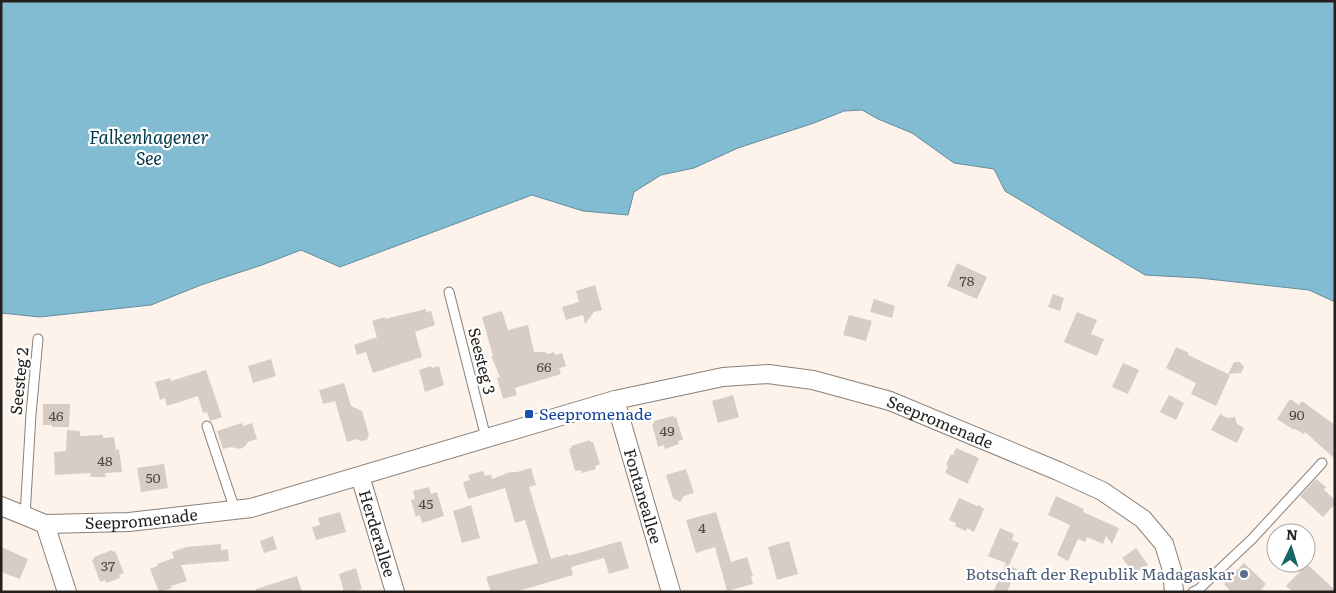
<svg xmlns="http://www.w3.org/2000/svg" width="1336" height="593" font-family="Literata,serif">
  <rect width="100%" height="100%" fill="#fef3eb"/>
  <!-- water -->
  <path fill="#81bcd3" stroke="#648d9c" d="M1 1H1335V302L1309 290 1199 278 1145 275 1005 191 994 169 954 163 912 133 878 119 862 110 844 111 814 123 738 148 694 168 661 175 634 192 628 215 583 211 532 195 340 267 301 250 262 265 201 285 151 305 40 317 1 313Z"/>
  <!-- building -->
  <g fill="#d8cdc6">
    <path d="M957 263 987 277 977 299 947 286Z"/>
    <path d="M595 285 602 310 594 312 585 324 583 315 566 320 562 307 579 302 576 291Z"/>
    <path d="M1053 294 1064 298 1060 311 1048 307Z"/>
    <path d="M874 299 895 306 892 318 870 312Z"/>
    <path d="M426 309V312L431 311 435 325 415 332 422 357 373 373 366 352 357 355 354 345 377 337 372 321 385 317V319Z"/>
    <path d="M502 311 508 330 528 325 534 352H545L548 354 554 352 555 355 562 353 566 366 559 368 561 374 515 388 517 395 503 399 497 378 500 377 491 356H493L482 317Z"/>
    <path d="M1077 312 1097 320 1091 334 1104 339 1097 356 1064 342Z"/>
    <path d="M849 315 872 321 866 341 843 335Z"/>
    <path d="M1176 347 1189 353 1188 355 1228 374 1234 362H1240L1244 367 1241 373 1228 374 1230 375 1216 406 1191 394 1196 383 1166 368Z"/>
    <path d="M271 359 276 376 253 383 248 366Z"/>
    <path d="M1123 363 1139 370 1128 394 1112 387Z"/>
    <path d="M431 366 432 368 439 366 444 385 425 392 419 370Z"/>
    <path d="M206 370 222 417 210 421 207 412 203 413 198 396 167 406 165 398 160 400 155 382 170 378 171 381Z"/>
    <path d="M344 383 351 406 362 411 369 435 367 440 361 441 357 439 347 442 335 401 323 404 319 390Z"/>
    <path d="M733 395 739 417 718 423 712 401Z"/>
    <path d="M1169 395 1184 403 1176 420 1160 412Z"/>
    <path d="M1290 399 1299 405 1302 401 1335 425V459L1305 432 1304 434 1295 429 1294 430 1277 419Z"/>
    <path d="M43 404H70L69 427H52V425H43Z"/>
    <path d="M1220 414 1227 418 1235 417 1237 424 1244 428 1237 443 1211 430Z"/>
    <path d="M673 416 674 418 676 417 683 440 678 441 679 444 665 449 664 445 658 447 652 424 654 423V421Z"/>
    <path d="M242 423 243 426 252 423 257 439 248 442 245 446 240 449 231 447 223 449 217 431Z"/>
    <path d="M67 430 80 431V436L103 435V438L114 437 116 450 119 449 122 472 105 473 106 477H91L90 473 55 475 54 452 66 451Z"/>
    <path d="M590 440 591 442H593L600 464 595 466 596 469 582 473 581 470 575 471 569 449 572 448 571 446Z"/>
    <path d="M956 448 979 458 971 476V478L969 479 968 484 945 473 948 466 946 465 951 454 953 455Z"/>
    <path d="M164 464 168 488 141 492 137 468Z"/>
    <path d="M531 468 536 485 529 487 551 559 568 554V556L621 541 629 568 609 574 604 558 571 567 573 575 515 592H491L486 577 538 563 525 520 515 523 505 488 468 499 463 482 470 480 468 475 483 471 485 476 491 474 492 479 511 472H517Z"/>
    <path d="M686 469 694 493 684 496 680 502 673 498 666 475Z"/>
    <path d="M1316 479 1326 487 1324 490 1335 500V504L1323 517 1300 496Z"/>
    <path d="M429 487 431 494 437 492 444 516 422 523 420 515 416 517 411 500 415 499 413 491Z"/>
    <path d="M1056 496 1084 509 1083 512 1119 528 1112 544 1106 536 1103 544 1087 537 1085 542 1078 539 1068 561 1057 555 1070 525 1048 515Z"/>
    <path d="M959 498 977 506 979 505 984 509 974 532 967 528 966 531 955 526 956 523 949 520Z"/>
    <path d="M471 505 480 538 462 543 453 511Z"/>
    <path d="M340 512 346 532 316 540 312 527 320 525 318 518Z"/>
    <path d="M716 512 731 562 747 557 753 576 751 577 753 584 727 591 715 547 696 553 686 520Z"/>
    <path d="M1000 528 1014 534 1012 540 1019 543 1009 565 1006 564 1017 569 1007 592H993L1006 563 988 556Z"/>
    <path d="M273 536 277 549 264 553 260 541Z"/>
    <path d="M789 541 798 574 777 580 768 547Z"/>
    <path d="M221 544V550L228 549 229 561 181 565 187 581 171 586 172 588 159 592 150 569 158 566 157 564 174 558 172 552 186 547Z"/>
    <path d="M1 547 28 559 20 579 1 572Z"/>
    <path d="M1136 548 1148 565 1135 575 1122 558Z"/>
    <path d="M112 550 113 552 115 551 124 573 119 575 120 578 106 583 105 580 100 582 92 560 94 559V557Z"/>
    <path d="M1244 563 1266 584 1259 592H1231L1224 584Z"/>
    <path d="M1307 564 1335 590V592H1293L1286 586Z"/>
    <path d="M356 568 362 589 352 592H344L339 574Z"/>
    <path d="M297 576 302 592H256V589Z"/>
  </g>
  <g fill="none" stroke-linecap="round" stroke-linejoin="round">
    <defs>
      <g id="service">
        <path d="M449 292 486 438"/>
        <path d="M207 426 235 510"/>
        <path d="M25 516 31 414 38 339"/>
        <path d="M1193 592 1199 589 1252 539 1322 463"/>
      </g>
      <g id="minor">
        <path id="s1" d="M615 400 671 592"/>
        <path id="s2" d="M360 476 395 592"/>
        <path id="s3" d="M1 506 45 524 129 522 251 508 615 400 723 377 768 374 813 380 890 401 1058 471 1102 491 1143 519 1164 544 1172 570 1174 592"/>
        <path d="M45 524 67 592"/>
      </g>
    </defs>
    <!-- service casing -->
    <use href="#service" stroke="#898079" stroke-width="11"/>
    <!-- minor casing -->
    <use href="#minor" stroke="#898079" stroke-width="20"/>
    <!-- service -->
    <use href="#service" stroke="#fff" stroke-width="9"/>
    <!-- minor -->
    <use href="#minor" stroke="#fff" stroke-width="18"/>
  </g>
  <!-- markers -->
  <rect fill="#1a4fb4" stroke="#fff" stroke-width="2" x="524" y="409" width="10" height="10" rx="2.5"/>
  <circle fill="#5c6f8a" stroke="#fff" stroke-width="2" cx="1244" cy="574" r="5"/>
  <g text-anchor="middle" stroke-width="4.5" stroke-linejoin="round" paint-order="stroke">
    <!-- number labels -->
    <g font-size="14" fill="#504a46">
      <text x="967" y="286">78</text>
      <text x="544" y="372">66</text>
      <text x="1297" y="420">90</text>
      <text x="56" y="421">46</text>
      <text x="667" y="436">49</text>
      <text x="105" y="466">48</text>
      <text x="153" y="483">50</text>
      <text x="426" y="509">45</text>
      <text x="702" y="533">4</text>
      <text x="108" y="571">37</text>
    </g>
    <!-- street labels -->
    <g font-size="16" fill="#221f1c" stroke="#fff">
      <text transform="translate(482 361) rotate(76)" y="6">Seesteg 3</text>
      <text transform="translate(19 381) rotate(-84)" y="6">Seesteg 2</text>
      <text dy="6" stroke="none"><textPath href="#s3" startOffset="969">Seepromenade</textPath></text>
      <text dy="6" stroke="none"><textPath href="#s1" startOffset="100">Fontaneallee</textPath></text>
      <text dy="6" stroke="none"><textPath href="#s3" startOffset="144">Seepromenade</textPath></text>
      <text dy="6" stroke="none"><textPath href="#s2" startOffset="60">Herderallee</textPath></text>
    </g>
    <!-- transit labels -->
    <g font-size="16" fill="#164399" stroke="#fff" text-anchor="start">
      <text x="539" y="420">Seepromenade</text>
    </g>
    <!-- service labels -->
    <g font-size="16" fill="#4e5e75" stroke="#fff" text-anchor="end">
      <text x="1234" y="580">Botschaft der Republik Madagaskar</text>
    </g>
    <!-- water labels -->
    <g font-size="18" font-style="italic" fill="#013849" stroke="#fff">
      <text x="149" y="144">Falkenhagener<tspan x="149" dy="21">See</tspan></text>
    </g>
  </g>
  <!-- border -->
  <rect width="1336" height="593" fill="none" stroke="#221f1c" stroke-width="5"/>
  <!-- north arrow -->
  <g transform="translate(1291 548) rotate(4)"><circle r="24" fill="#ffffff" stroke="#a7a5a4"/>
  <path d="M0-4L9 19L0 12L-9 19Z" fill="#176669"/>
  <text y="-8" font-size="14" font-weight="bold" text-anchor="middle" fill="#221f1c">N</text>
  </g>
</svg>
